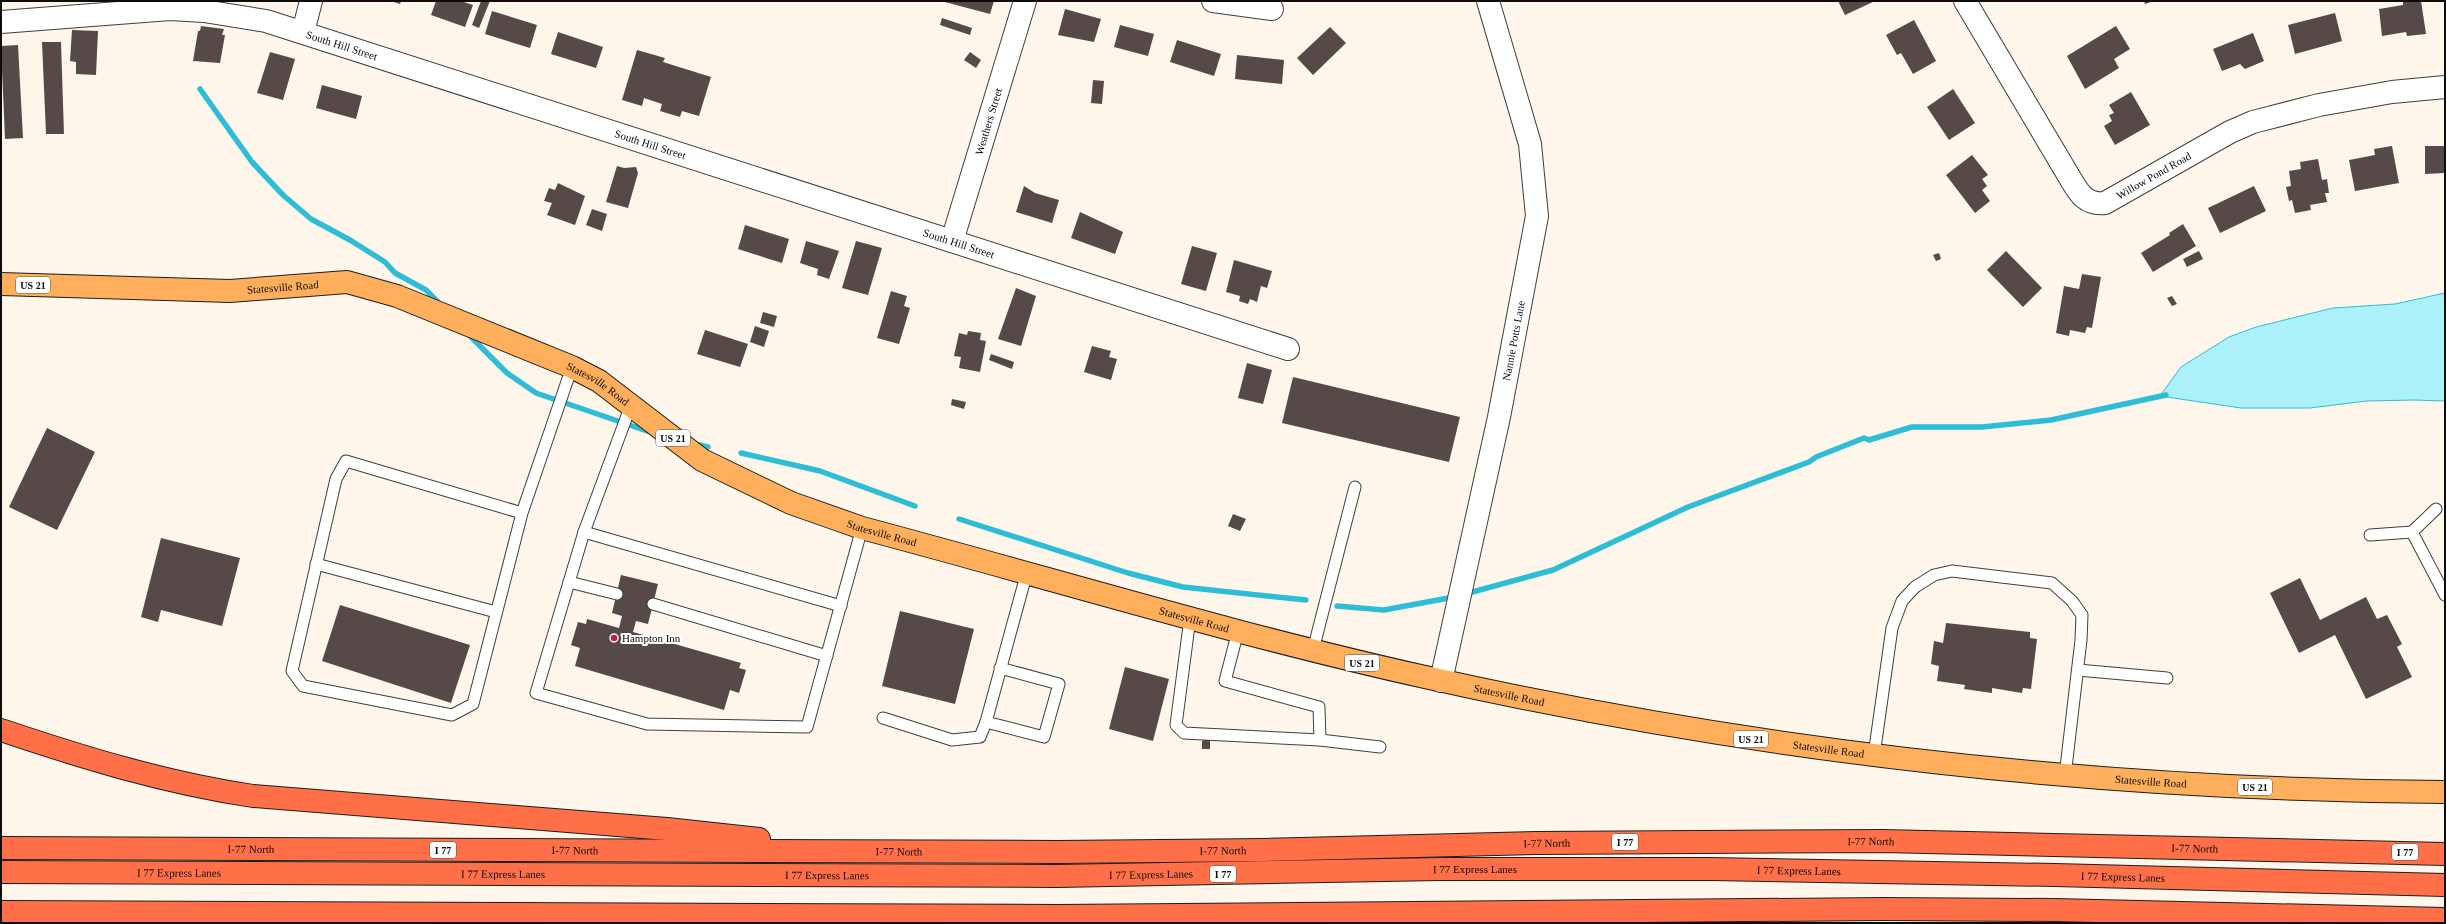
<svg xmlns="http://www.w3.org/2000/svg" width="2446" height="924" font-family="Georgia,serif">
  <rect width="100%" height="100%" fill="#fff6eb"/>
  <!-- water -->
  <path fill="#acf0fa" stroke="#2ebdd7" d="M2445 293V401L2414 400 2366 401 2310 408H2241L2160 396 2181 367 2229 337 2256 327 2333 308 2395 304Z"/>
  <g fill="none" stroke-linecap="round" stroke-linejoin="round">
    <!-- stream -->
    <g stroke="#2ebdd7" stroke-width="5.5">
      <path d="M200 89 252 162 283 195 311 219 350 240 385 262 395 273 426 290 440 304"/>
      <path d="M468 334 507 373 536 393 650 432"/>
      <path d="M695 444 708 447"/>
      <path d="M741 453 820 471 915 506"/>
      <path d="M959 519 1128 573 1183 587 1306 600"/>
      <path d="M1465 594 1553 570 1688 507 1809 462 1816 457 1864 438 1869 440 1912 427H1982L2051 420 2166 395"/>
      <path d="M1337 606 1384 610 1454 597"/>
    </g>
  </g>
  <!-- building -->
  <g fill="#554a48">
    <path d="M391 1H401L400 4Z"/>
    <path d="M436 1H461L473 5 465 27 431 15Z"/>
    <path d="M481 1H490L479 28 472 25Z"/>
    <path d="M941 1H994L990 14Z"/>
    <path d="M1838 1H1875L1845 15Z"/>
    <path d="M2144 1H2154L2145 4Z"/>
    <path d="M2421 1 2426 34 2407 36 2406 32 2382 36 2379 9 2403 5V2Z"/>
    <path d="M1065 9 1101 19 1094 42 1058 35Z"/>
    <path d="M492 11 537 25 530 48 485 34Z"/>
    <path d="M2335 13 2342 41 2295 54 2288 25Z"/>
    <path d="M942 18 972 28 970 35 940 25Z"/>
    <path d="M1914 20 1936 61 1913 74 1901 53 1897 55 1886 35Z"/>
    <path d="M1120 25 1154 34 1148 56 1114 47Z"/>
    <path d="M201 26 224 29 222 35H225L220 63 193 61 198 31H200Z"/>
    <path d="M2116 26 2130 49 2114 59 2119 68 2085 89 2067 56Z"/>
    <path d="M1330 27 1346 43 1313 75 1297 58Z"/>
    <path d="M72 30 98 31 96 75 76 74V62L70 61Z"/>
    <path d="M558 32 603 47 596 68 551 54Z"/>
    <path d="M2253 33 2264 61 2245 69 2240 64 2222 71 2213 49Z"/>
    <path d="M1177 40 1221 54 1214 76 1170 62Z"/>
    <path d="M42 42H61L64 134H46Z"/>
    <path d="M18 45 23 138 5 139 1 46Z"/>
    <path d="M637 50 665 58 663 62 711 77 699 116 682 111 680 117 660 111 662 104 644 98 642 106 622 100Z"/>
    <path d="M270 52 295 59 283 100 257 93Z"/>
    <path d="M970 52 981 60 976 68 964 60Z"/>
    <path d="M1237 55 1284 60 1282 84 1235 79Z"/>
    <path d="M1093 80 1104 81 1102 104 1091 103Z"/>
    <path d="M322 85 362 96 356 119 316 108Z"/>
    <path d="M1953 89 1975 123 1949 140 1927 107Z"/>
    <path d="M2131 92 2150 125 2115 145 2104 126 2112 121 2109 115 2114 113 2109 105Z"/>
    <path d="M2392 146 2399 183 2355 191 2349 160 2375 155 2374 149Z"/>
    <path d="M2425 146H2445V173L2425 174Z"/>
    <path d="M1972 155 1988 175 1982 179 1987 186 1982 190 1990 201 1975 213 1946 175Z"/>
    <path d="M2318 159 2322 180 2327 179 2329 193H2325L2327 202 2310 205 2311 210 2295 213 2292 200 2289 201 2286 187 2291 186 2289 171 2301 169 2300 162Z"/>
    <path d="M617 166 624 168 636 167 638 173 628 208 606 202Z"/>
    <path d="M558 183 585 196 575 225 547 215 552 203 544 201 549 188 555 190Z"/>
    <path d="M1024 186 1035 193 1059 200 1052 223 1016 212Z"/>
    <path d="M2254 186 2266 211 2220 233 2208 208Z"/>
    <path d="M592 209 607 214 602 231 586 225Z"/>
    <path d="M1080 212 1123 232 1115 254 1071 238Z"/>
    <path d="M2183 224 2196 246 2153 272 2141 253 2170 235 2169 233Z"/>
    <path d="M745 225 789 239 782 263 738 249Z"/>
    <path d="M806 241 839 251 829 279 817 275 818 269 800 263Z"/>
    <path d="M856 241 882 248 868 295 842 288Z"/>
    <path d="M1192 246 1217 253 1206 291 1181 284Z"/>
    <path d="M2006 251 2042 288 2023 307 1987 270Z"/>
    <path d="M2199 251 2203 259 2187 267 2183 259Z"/>
    <path d="M1939 253 1941 259 1936 261 1933 255Z"/>
    <path d="M1234 260 1272 271 1267 288 1261 286 1257 302 1250 299 1248 304 1239 301 1240 296 1226 292Z"/>
    <path d="M2082 274 2101 277 2092 328 2087 327 2085 333 2070 330 2069 336 2056 333 2064 286 2079 289Z"/>
    <path d="M1016 288 1036 296 1021 346 998 339Z"/>
    <path d="M891 291 907 296 904 306 910 308 899 344 877 338Z"/>
    <path d="M2172 296 2177 304 2172 306 2167 298Z"/>
    <path d="M763 312 777 316 774 327 760 323Z"/>
    <path d="M755 326 769 331 764 347 750 342Z"/>
    <path d="M705 330 748 344 740 367 697 354Z"/>
    <path d="M968 331 981 333 980 340 986 341 980 372 959 368 961 357 954 356 959 333 967 335Z"/>
    <path d="M1092 346 1111 351 1109 357 1117 359 1111 380 1084 372Z"/>
    <path d="M991 354 1014 362 1012 369 989 360Z"/>
    <path d="M1247 363 1272 370 1263 404 1238 398Z"/>
    <path d="M1293 377 1460 417 1449 462 1282 423Z"/>
    <path d="M952 399 966 402 964 409 951 405Z"/>
    <path d="M47 428 95 452 57 530 9 507Z"/>
    <path d="M1233 514 1246 519 1240 531 1228 526Z"/>
    <path d="M161 538 240 558 222 626 161 610 158 622 141 617Z"/>
    <path d="M621 575 658 584 648 624 636 621 633 632 741 663 739 668 746 670 739 693 730 690 724 710 575 666 580 648 571 645 578 622 586 624 587 619 619 628 622 616 612 613Z"/>
    <path d="M2300 578 2320 620 2366 597 2377 619 2387 615 2402 644 2397 647 2412 677 2366 699 2335 635 2299 653 2270 593Z"/>
    <path d="M340 605 470 645 451 703 322 661Z"/>
    <path d="M900 611 974 629 955 704 882 686Z"/>
    <path d="M1946 623 2030 632V638L2037 639 2031 689 2023 688 2022 693 1992 688V693L1964 689 1965 685 1937 681 1939 666 1931 664 1934 641 1943 643Z"/>
    <path d="M1125 667 1169 679 1153 741 1109 729Z"/>
    <path d="M1210 737V749H1202V741Z"/>
  </g>
  <g fill="none" stroke-linecap="round" stroke-linejoin="round">
    <defs>
      <g id="service">
        <path d="M631 405 584 532 536 693 647 724 807 727 862 528"/>
        <path d="M2436 509 2412 532 2445 595"/>
        <path d="M522 513 346 461 336 479 292 671 303 686 452 715 473 704 522 513 572 367"/>
        <path d="M584 532 841 606"/>
        <path d="M2370 535 2412 532"/>
        <path d="M316 564 496 612"/>
        <path d="M569 582 617 594"/>
        <path d="M653 604 827 656"/>
        <path d="M1190 618 1176 725 1184 733 1320 740 1380 747"/>
        <path d="M1238 631 1225 681 1319 707 1320 740"/>
        <path d="M1313 650 1355 487"/>
        <path d="M1000 668 1059 684 1044 737 986 722 1027 572"/>
        <path d="M2078 670 2167 678"/>
        <path d="M883 718 952 740 980 737 986 722"/>
        <path d="M1874 755 1892 628 1902 601 1915 587 1934 575 1952 571 2052 583 2072 601 2082 615 2081 640 2065 776"/>
      </g>
      <g id="minor">
        <path d="M1213 1 1272 9"/>
        <path id="s1" d="M1965 1 2070 178C2079 193 2085 205 2105 203L2230 132 2253 122 2319 105 2392 92 2445 87"/>
        <path id="s2" d="M1 22 170 9 204 11 266 21 1288 349"/>
        <path d="M303 32 311 1"/>
        <path id="s3" d="M952 241 1025 1"/>
        <path id="s4" d="M1441 681 1499 417 1537 216 1530 144 1488 1"/>
      </g>
      <g id="primary">
        <path id="s5" d="M1 284 230 291 347 282 397 296 572 367 599 381 702 460 791 503 862 528C1050 578 1236 635 1425 677 1760 752 2102 790 2445 792"/>
      </g>
      <g id="motorway">
        <path d="M1 730C84 758 166 783 253 796L667 829 759 839"/>
        <path id="s6" d="M1 848 1057 852 1265 850 1537 843 1882 841 2445 854"/>
        <path id="s7" d="M1 872 1057 876 1441 869H1710L2055 875 2445 885"/>
        <path d="M1 912 1057 916 1882 909 2054 910 2445 919"/>
      </g>
    </defs>
    <!-- service casing -->
    <use href="#service" stroke="#3f3f3f" stroke-width="13"/>
    <!-- minor casing -->
    <use href="#minor" stroke="#3f3f3f" stroke-width="24"/>
    <!-- primary casing -->
    <use href="#primary" stroke="#1d1d1d" stroke-width="24"/>
    <!-- motorway casing -->
    <use href="#motorway" stroke="#1d1d1d" stroke-width="24"/>
    <!-- service -->
    <use href="#service" stroke="#fff" stroke-width="11"/>
    <!-- minor -->
    <use href="#minor" stroke="#fff" stroke-width="22"/>
    <!-- primary -->
    <use href="#primary" stroke="#ffaf5b" stroke-width="22"/>
    <!-- motorway -->
    <use href="#motorway" stroke="#ff7049" stroke-width="22"/>
  </g>
  <!-- markers -->
  <circle fill="#c51b4d" stroke="#fff" stroke-width="1.5" cx="614" cy="638" r="4"/>
  <g text-anchor="middle" stroke-width="4" stroke-linejoin="round" paint-order="stroke">
    <!-- shield labels -->
    <g fill="#fff" stroke="#555" stroke-width="1">
      <rect x="16" y="277" width="34" height="16" rx="3"/>
      <rect x="656" y="430" width="34" height="16" rx="3"/>
      <rect x="1345" y="655" width="34" height="16" rx="3"/>
      <rect x="1734" y="731" width="34" height="16" rx="3"/>
      <rect x="2238" y="779" width="34" height="16" rx="3"/>
      <rect x="1612" y="834" width="26" height="16" rx="3"/>
      <rect x="430" y="842" width="26" height="16" rx="3"/>
      <rect x="2392" y="844" width="26" height="16" rx="3"/>
      <rect x="1210" y="866" width="26" height="16" rx="3"/>
    </g>
    <g font-size="10" font-weight="bold" fill="#0c0c0c">
      <text x="33" y="289">US 21</text>
      <text x="673" y="442">US 21</text>
      <text x="1362" y="667">US 21</text>
      <text x="1751" y="743">US 21</text>
      <text x="2255" y="791">US 21</text>
      <text x="1625" y="846">I 77</text>
      <text x="443" y="854">I 77</text>
      <text x="2405" y="856">I 77</text>
      <text x="1223" y="878">I 77</text>
    </g>
    <!-- street labels -->
    <g font-size="11" fill="#0c0c0c" stroke="#fff">
      <text dy="4" stroke="none"><textPath href="#s2" startOffset="346">South Hill Street</textPath></text>
      <text dy="4" stroke="none"><textPath href="#s3" startOffset="125">Weathers Street</textPath></text>
      <text dy="4" stroke="none"><textPath href="#s2" startOffset="670">South Hill Street</textPath></text>
      <text dy="4" stroke="none"><textPath href="#s1" startOffset="308">Willow Pond Road</textPath></text>
      <text dy="4" stroke="none"><textPath href="#s2" startOffset="994">South Hill Street</textPath></text>
      <text dy="4" stroke="none"><textPath href="#s5" startOffset="282">Statesville Road</textPath></text>
      <text dy="4" stroke="none"><textPath href="#s4" startOffset="348">Nannie Potts Lane</textPath></text>
      <text dy="4" stroke="none"><textPath href="#s5" startOffset="618">Statesville Road</textPath></text>
      <text dy="4" stroke="none"><textPath href="#s5" startOffset="942">Statesville Road</textPath></text>
      <text dy="4" stroke="none"><textPath href="#s5" startOffset="1266">Statesville Road</textPath></text>
      <text dy="4" stroke="none"><textPath href="#s5" startOffset="1590">Statesville Road</textPath></text>
      <text dy="4" stroke="none"><textPath href="#s5" startOffset="1914">Statesville Road</textPath></text>
      <text dy="4" stroke="none"><textPath href="#s5" startOffset="2238">Statesville Road</textPath></text>
      <text dy="4" stroke="none"><textPath href="#s6" startOffset="1870">I-77 North</textPath></text>
      <text dy="4" stroke="none"><textPath href="#s6" startOffset="1546">I-77 North</textPath></text>
      <text dy="4" stroke="none"><textPath href="#s6" startOffset="2194">I-77 North</textPath></text>
      <text dy="4" stroke="none"><textPath href="#s6" startOffset="250">I-77 North</textPath></text>
      <text dy="4" stroke="none"><textPath href="#s6" startOffset="574">I-77 North</textPath></text>
      <text dy="4" stroke="none"><textPath href="#s6" startOffset="1222">I-77 North</textPath></text>
      <text dy="4" stroke="none"><textPath href="#s6" startOffset="898">I-77 North</textPath></text>
      <text dy="4" stroke="none"><textPath href="#s7" startOffset="1474">I 77 Express Lanes</textPath></text>
      <text dy="4" stroke="none"><textPath href="#s7" startOffset="1798">I 77 Express Lanes</textPath></text>
      <text dy="4" stroke="none"><textPath href="#s7" startOffset="178">I 77 Express Lanes</textPath></text>
      <text dy="4" stroke="none"><textPath href="#s7" startOffset="502">I 77 Express Lanes</textPath></text>
      <text dy="4" stroke="none"><textPath href="#s7" startOffset="1150">I 77 Express Lanes</textPath></text>
      <text dy="4" stroke="none"><textPath href="#s7" startOffset="826">I 77 Express Lanes</textPath></text>
      <text dy="4" stroke="none"><textPath href="#s7" startOffset="2122">I 77 Express Lanes</textPath></text>
    </g>
    <!-- poi labels -->
    <g font-size="11" fill="#0c0c0c" stroke="#fff" text-anchor="start">
      <text x="622" y="642">Hampton Inn</text>
    </g>
  </g>
  <!-- border -->
  <rect width="2446" height="924" fill="none" stroke="#0c0c0c" stroke-width="4"/>
</svg>
